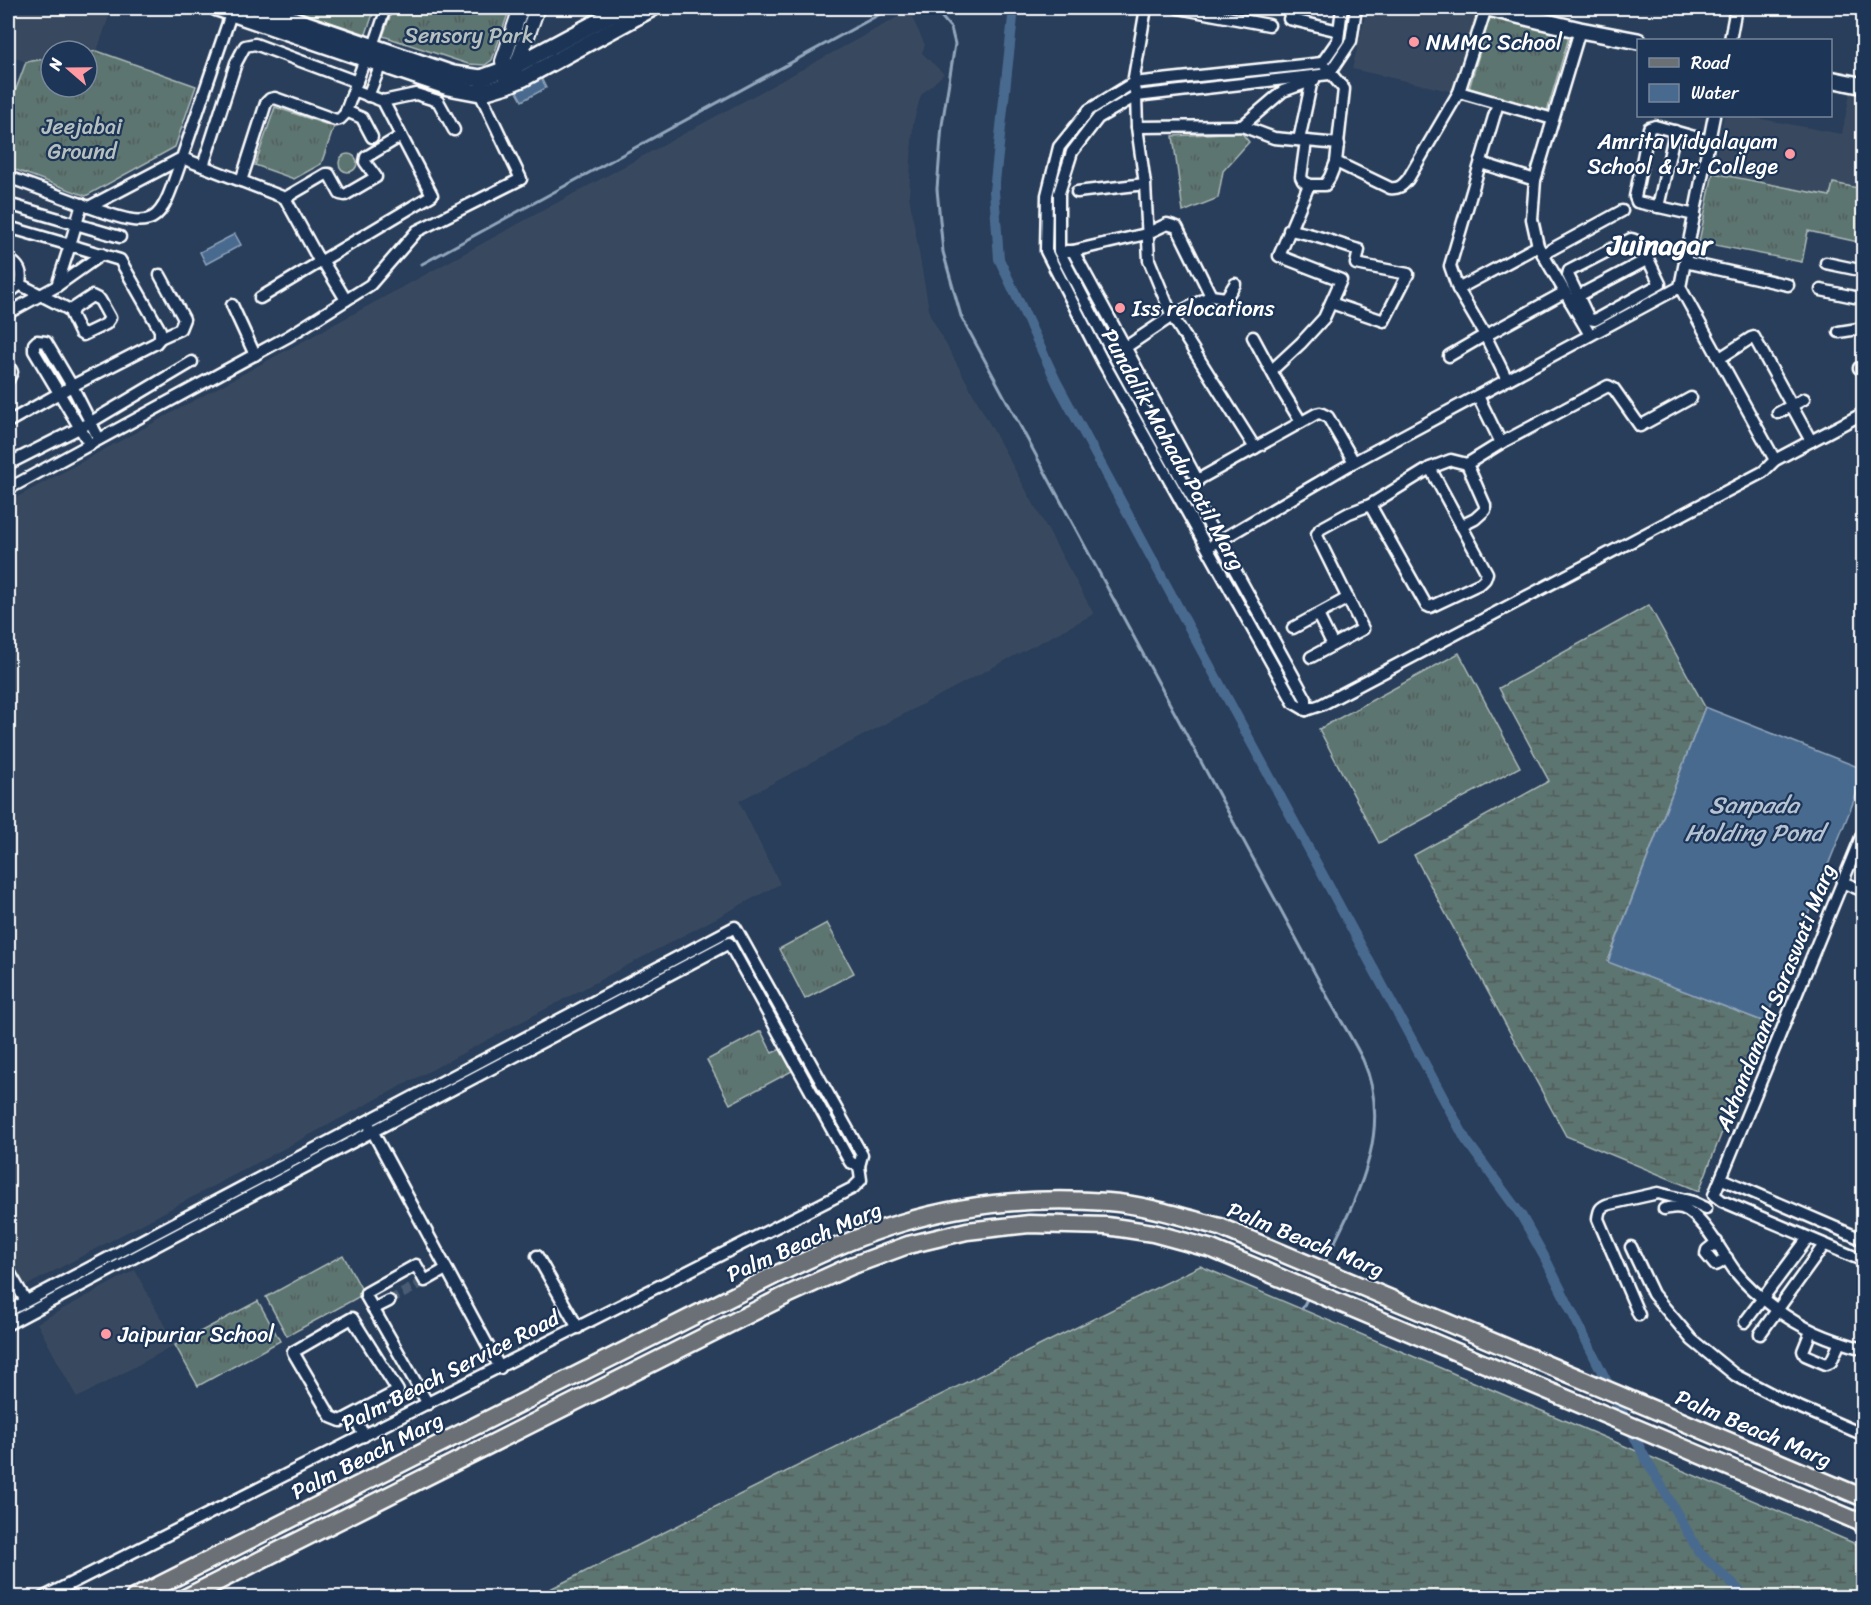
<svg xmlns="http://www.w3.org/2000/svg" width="1871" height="1605" font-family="Sriracha,sans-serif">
  <defs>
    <pattern id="grass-tufts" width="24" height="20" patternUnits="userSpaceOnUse" patternTransform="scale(1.5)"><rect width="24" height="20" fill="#5c7470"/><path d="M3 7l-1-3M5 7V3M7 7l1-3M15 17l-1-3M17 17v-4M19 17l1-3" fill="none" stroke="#525c5a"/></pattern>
    <pattern id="wetland-marsh" width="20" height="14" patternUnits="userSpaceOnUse" patternTransform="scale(1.5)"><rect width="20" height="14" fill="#5c7470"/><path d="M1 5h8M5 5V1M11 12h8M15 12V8" fill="none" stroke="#525c5a"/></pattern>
  </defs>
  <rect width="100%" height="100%" fill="#293e5a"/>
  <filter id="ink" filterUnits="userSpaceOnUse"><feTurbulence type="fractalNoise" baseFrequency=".0167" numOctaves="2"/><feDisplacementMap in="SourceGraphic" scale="12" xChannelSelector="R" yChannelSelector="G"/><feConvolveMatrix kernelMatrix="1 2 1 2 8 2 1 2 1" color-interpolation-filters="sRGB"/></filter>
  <g filter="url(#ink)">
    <!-- built -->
    <g fill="#38485e">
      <path d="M8 8H112L97 51 87 53V51H51V58L26 62 8 55Z"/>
      <path d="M1367 8H1442L1476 15 1454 92 1352 69Z"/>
      <path d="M909 11 925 45 922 53 944 74 921 95 913 124 909 196 930 315 1094 614 739 801 780 884 24 1287 8 1256V502Z"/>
      <path d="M1851 88 1863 91V189L1833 183 1830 196 1713 173 1724 116H1746L1842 134Z"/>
      <path d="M135 1270 175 1345 77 1398 37 1323Z"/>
    </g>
    <!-- grass -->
    <g fill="url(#grass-tufts)" stroke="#aebab8" stroke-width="1.5">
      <path d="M288 8H375L366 34Z"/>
      <path d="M393 8H510L492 60 485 65 468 64 383 36Z"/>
      <path d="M1490 16 1569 37 1547 111 1469 89Z"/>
      <path d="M97 51 196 86 175 147 86 196 8 167V111L26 62 51 58V87H87V53Z"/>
      <path d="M275 107 334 127 321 164 294 179 255 165Z"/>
      <path d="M1241 132 1249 142 1223 171 1218 198 1183 212 1173 136Z"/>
      <circle cx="348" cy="163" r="9"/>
      <path d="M1713 173 1830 196 1833 183 1863 189V243L1808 231 1802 262 1699 242Z"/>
      <path d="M1459 653 1520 767 1379 843 1319 729Z"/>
      <path d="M827 923 854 973 805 999 779 949Z"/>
      <path d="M761 1031 772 1053 781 1049 792 1071 730 1104 707 1060Z"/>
      <path d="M343 1255 364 1294 287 1336 266 1297Z"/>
      <path d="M258 1301 280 1341 198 1386 175 1345Z"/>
    </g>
    <!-- wetland -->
    <g fill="url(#wetland-marsh)" stroke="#aebab8" stroke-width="1.5">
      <path d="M1649 605 1705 707 1608 961 1765 1022 1699 1191 1566 1136 1414 855 1549 781 1499 688Z"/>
      <path d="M1200 1266 1863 1547V1597H534Z"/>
    </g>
    <!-- water -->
    <g fill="#496a8f" stroke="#92a6bc" stroke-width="1.5">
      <path d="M540 76 546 88 522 101 516 90Z"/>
      <path d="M235 234 241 245 206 264 200 252Z"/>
      <path d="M1705 707 1863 769V778L1765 1022 1608 962Z"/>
    </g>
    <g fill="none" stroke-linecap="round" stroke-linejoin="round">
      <!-- stream -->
      <g stroke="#92a6bc" stroke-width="3">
        <path d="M929 8 939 14 951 28 955 44 942 125 937 189 943 252 961 316 1325 992C1337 1015 1352 1037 1363 1060 1395 1132 1355 1200 1324 1264"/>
        <path d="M422 264 891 8"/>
        <path d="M1302 1309 1308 1297"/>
      </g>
      <!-- canal -->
      <path stroke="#496a8f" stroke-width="10" d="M1014 8 994 191 999 259 1057 383 1466 1140 1521 1215 1545 1258 1643 1454 1699 1552 1742 1593 1744 1598"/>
      <!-- minor-tunnel -->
      <path stroke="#495b73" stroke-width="10" stroke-dasharray="10 5" stroke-linecap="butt" d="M389 1301 425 1281"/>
      <defs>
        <path id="pedestrian" d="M373 46 386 8"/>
        <g id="minor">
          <path d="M1146 8 1133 83 1136 96 1137 127 1145 184 1149 260 1172 316 1255 448"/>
          <path d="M1178 8 1269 25"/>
          <path d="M1289 19 1339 31"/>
          <path d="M1580 30 1535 180 1532 219 1538 246 1590 335"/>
          <path d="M1730 40 1736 8"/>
          <path d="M1326 68 1344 89 1336 162 1390 188C1399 189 1402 186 1408 179L1459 92 1486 8"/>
          <path d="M1459 92 1553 119"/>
          <path d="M368 96 381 64"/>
          <path d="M383 101 416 94 438 101 454 130"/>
          <path d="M1498 103 1450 266 1458 289 1485 335 1507 380"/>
          <path d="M346 111 362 118 372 137"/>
          <path d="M1242 126 1283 91 1314 80"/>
          <path d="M1137 127 1242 126 1274 138 1339 144"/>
          <path d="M1299 140 1312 80"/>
          <path d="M1306 141 1301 177 1303 181 1309 185"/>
          <path d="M1481 163 1535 180"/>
          <path d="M203 166 236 63 245 46 255 44 357 82"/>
          <path d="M8 177 89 207 182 158 233 8"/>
          <path d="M241 181 266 103 270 99 275 98 336 120 340 119 345 114 365 59"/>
          <path d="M1077 192 1145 184"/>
          <path d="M285 198 326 174H329L340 194 345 195 376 177 365 162 366 157 401 136"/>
          <path d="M8 204 120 237"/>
          <path d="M89 207C158 232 159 226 182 158L285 198 320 262 432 195 383 101 354 90"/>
          <path d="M1658 207 1675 131"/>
          <path d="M1695 215 1637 202 1635 197 1649 128 1655 126 1709 141"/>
          <path d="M8 227 70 245 82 204"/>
          <path d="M1289 230C1313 233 1336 244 1359 250L1356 264 1408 274 1384 321 1331 303"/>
          <path d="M1067 251H1073L1146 234 1167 224 1177 227 1211 296"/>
          <path d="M1073 251 1198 481"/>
          <path d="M1543 254 1622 211"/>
          <path d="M8 260C25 266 25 287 8 292"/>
          <path d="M322 260 346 300"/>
          <path d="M1685 262 1788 285"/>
          <path d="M1826 263 1864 271"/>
          <path d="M19 284 72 311"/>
          <path d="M57 286 102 254"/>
          <path d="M1680 287 1775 460"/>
          <path d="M1458 289 1538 246"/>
          <path d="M1821 290 1864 299"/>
          <path d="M92 296 100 300 110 318 106 324 83 335 80 333 71 314 74 308Z"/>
          <path d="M260 298 320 262"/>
          <path d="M1570 301 1578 296 1648 259 1660 284 1595 320 1589 319 1568 275 1569 271 1631 239C1640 240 1643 251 1648 259"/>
          <path d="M232 305 255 355"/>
          <path d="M8 313 57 286 70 245 120 260 160 330V338L156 343 72 386 8 422"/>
          <path d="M1839 332 1864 328"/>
          <path d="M1485 336 1565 292"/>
          <path d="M1253 337 1281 389 1301 422"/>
          <path d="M160 338 180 329 184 319 160 275"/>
          <path d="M1126 347 1172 316 1211 296 1226 298 1235 284"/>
          <path d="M1449 356 1485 335"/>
          <path d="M1720 358 1751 338 1754 337 1811 441"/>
          <path d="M8 364 12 372 8 380"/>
          <path d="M1859 368 1864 366"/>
          <path d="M1272 370 1301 343 1324 318 1341 280 1279 256 1309 185H1325L1330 177 1336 162"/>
          <path d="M1778 413 1804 399"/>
          <path d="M1501 443 1608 386 1614 389 1640 426 1691 398"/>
          <path d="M90 445 34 351V344L37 341 46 342 72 386 99 439"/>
          <path d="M8 464 91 422 192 362"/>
          <path d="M1192 483 1316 414 1320 413 1328 417 1354 462"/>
          <path d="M8 489 289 336 370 285 417 231 521 179 480 93 481 88"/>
          <path d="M1370 505 1426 605 1430 607 1481 583 1485 579 1487 573 1430 468"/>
          <path d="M1461 526 1475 519 1485 510V505L1467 464"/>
          <path d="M1214 544 1354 462 1680 287 1714 116"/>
          <path d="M1318 615 1333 645"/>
          <path d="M1293 628 1348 598"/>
          <path d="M1311 657 1363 629 1318 538 1317 534 1320 529 1349 513 1370 505 1430 468 1451 460 1467 464 1501 443 1478 396"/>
          <path d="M1306 710 1294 703 1102 360 1046 251 1047 195 1059 147 1089 110 1133 83 1322 63 1338 40 1342 8"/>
          <path d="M1306 710V699L1219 541 1186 487 1113 354 1059 251V193L1072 152 1098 118 1136 96 1329 74 1351 41 1356 8"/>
          <path d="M1306 710 1321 705 1763 472 1775 460 1864 413"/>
          <path d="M1864 830 1714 1195 1722 1201 1864 1261"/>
          <path d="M1842 882 1864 891"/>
          <path d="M369 1125 500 1368"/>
          <path d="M1722 1179 1864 1240"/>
          <path d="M1664 1209C1670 1208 1675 1206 1682 1208 1702 1214 1723 1255 1735 1271 1746 1285 1761 1298 1776 1309 1802 1329 1832 1341 1864 1349"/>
          <path d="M1717 1242 1707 1250 1706 1254 1715 1265 1718 1264 1727 1258"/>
          <path d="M1631 1247 1653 1294 1692 1340 1735 1375 1785 1401 1864 1435"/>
          <path d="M537 1256 578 1328"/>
          <path d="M8 1270 26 1301"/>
          <path d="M373 1309 389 1301"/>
          <path d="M8 1311 735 927 862 1155 859 1166 850 1162 729 943 8 1324"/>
          <path d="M1639 1315 1598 1219C1599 1210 1600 1207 1609 1204L1658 1193 1693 1202 1706 1208"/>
          <path d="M352 1318 398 1391 341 1421 331 1417 293 1352Z"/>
          <path d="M1745 1322 1808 1238"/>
          <path d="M1811 1331 1803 1351 1805 1355 1826 1364 1831 1362 1840 1342"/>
          <path d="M1760 1334 1824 1245"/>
          <path d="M428 1404 366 1296V1293L416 1265 425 1281 446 1269"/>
          <path d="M354 1415 364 1436"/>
          <path d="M42 1598 853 1188 861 1180 859 1166"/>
        </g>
        <g id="tertiary">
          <path d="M515 70 537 8"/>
          <path d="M506 80 503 61 521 8"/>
        </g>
        <g id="secondary">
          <path d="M217 8 448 87 480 93 507 85 524 78 653 8"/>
          <path d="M260 8 453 74 481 78 517 65 623 8"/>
          <path d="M1488 8 1580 30 1638 41"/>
          <path d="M1830 79 1864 86"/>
        </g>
        <g id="primary">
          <path d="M134 1598 775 1275C816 1256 857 1236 901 1223 967 1203 1040 1197 1108 1202 1146 1205 1183 1217 1220 1227L1864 1498"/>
          <path d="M185 1598 785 1296 851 1266 908 1245 967 1231 1029 1224 1107 1226 1153 1233 1212 1249 1864 1524"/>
        </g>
      </defs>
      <!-- pedestrian casing -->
      <use href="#pedestrian" stroke="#fff" stroke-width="13"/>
      <!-- minor casing -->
      <use href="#minor" stroke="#fff" stroke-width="15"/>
      <!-- tertiary casing -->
      <use href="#tertiary" stroke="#fff" stroke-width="18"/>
      <!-- secondary casing -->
      <use href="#secondary" stroke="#fff" stroke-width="20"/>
      <!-- primary casing -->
      <use href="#primary" stroke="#fff" stroke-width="21"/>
      <!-- pedestrian -->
      <use href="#pedestrian" stroke="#1d3557" stroke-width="8"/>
      <!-- minor -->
      <use href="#minor" stroke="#1d3557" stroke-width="10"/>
      <!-- tertiary -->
      <use href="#tertiary" stroke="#1d3557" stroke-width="14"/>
      <!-- secondary -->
      <use href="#secondary" stroke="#1d3557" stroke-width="15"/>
      <!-- primary -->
      <use href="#primary" stroke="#6b7074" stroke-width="16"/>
    </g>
  </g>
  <!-- markers -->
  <g fill="#ff9aa2" stroke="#1d3557" stroke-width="2">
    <circle cx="1414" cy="42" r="6"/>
    <circle cx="1790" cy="154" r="6"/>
    <circle cx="1120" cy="308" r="6"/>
    <circle cx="106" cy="1334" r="6"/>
  </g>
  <g text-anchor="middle" stroke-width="4.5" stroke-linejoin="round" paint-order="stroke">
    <!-- park labels -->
    <g font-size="22" fill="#b6c0bf" stroke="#1d3557">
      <text x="469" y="43">Sensory Park</text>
      <text x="82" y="134">Jeejabai<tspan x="82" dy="25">Ground</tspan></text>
    </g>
    <!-- poi labels -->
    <g font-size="22" fill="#fff" stroke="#1d3557" text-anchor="start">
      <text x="1426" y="50">NMMC School</text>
      <text x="1778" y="149" text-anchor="end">Amrita Vidyalayam<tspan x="1778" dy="25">School &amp; Jr. College</tspan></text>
      <text x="1132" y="316">Iss relocations</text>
      <text x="118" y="1342">Jaipuriar School</text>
    </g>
    <!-- street labels -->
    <g font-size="22" fill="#fff" stroke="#1d3557">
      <text transform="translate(1174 449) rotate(61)" y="8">Pundalik Mahadu Patil Marg</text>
      <text transform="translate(1775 997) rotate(-68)" y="8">Akhandanand Saraswati Marg</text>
      <text transform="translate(1306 1239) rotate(22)" y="8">Palm Beach Marg</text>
      <text transform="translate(804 1241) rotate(-24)" y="8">Palm Beach Marg</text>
      <text transform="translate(450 1370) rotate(-27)" y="8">Palm Beach Service Road</text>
      <text transform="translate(1754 1428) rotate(23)" y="8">Palm Beach Marg</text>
      <text transform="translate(367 1455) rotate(-27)" y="8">Palm Beach Marg</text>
    </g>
    <!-- water labels -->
    <g font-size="24" font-style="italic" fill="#b6c3d2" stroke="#1d3557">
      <text x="1754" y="813">Sanpada<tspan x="1754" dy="28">Holding Pond</tspan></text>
    </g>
    <!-- district labels -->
    <g font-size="28" font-weight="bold" fill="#fff" stroke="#1d3557">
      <text x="1660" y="254">Juinagar</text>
    </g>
  </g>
  <!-- margin -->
  <rect width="1871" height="1605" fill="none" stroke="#1d3557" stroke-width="30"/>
  <rect x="15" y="15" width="1841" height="1575" fill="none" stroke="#fff" stroke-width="2" filter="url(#ink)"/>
  <!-- legend -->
  <rect x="1637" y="39" width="195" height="78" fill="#1d3557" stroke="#77869a" stroke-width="1.5"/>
  <rect x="1649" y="58" width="30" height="9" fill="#6b7074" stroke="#77869a" stroke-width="1.5"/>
  <text x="1691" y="69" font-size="18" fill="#ffffff">Road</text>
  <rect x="1649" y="84" width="30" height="18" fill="#496a8f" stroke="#77869a" stroke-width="1.5"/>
  <text x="1691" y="99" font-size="18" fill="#ffffff">Water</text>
  <!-- north arrow -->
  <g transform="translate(69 69) rotate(290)"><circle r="28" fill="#1d3557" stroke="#77869a" stroke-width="1.5"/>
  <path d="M0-4.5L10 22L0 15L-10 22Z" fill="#ff9aa2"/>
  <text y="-9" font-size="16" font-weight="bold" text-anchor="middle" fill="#ffffff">N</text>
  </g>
</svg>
